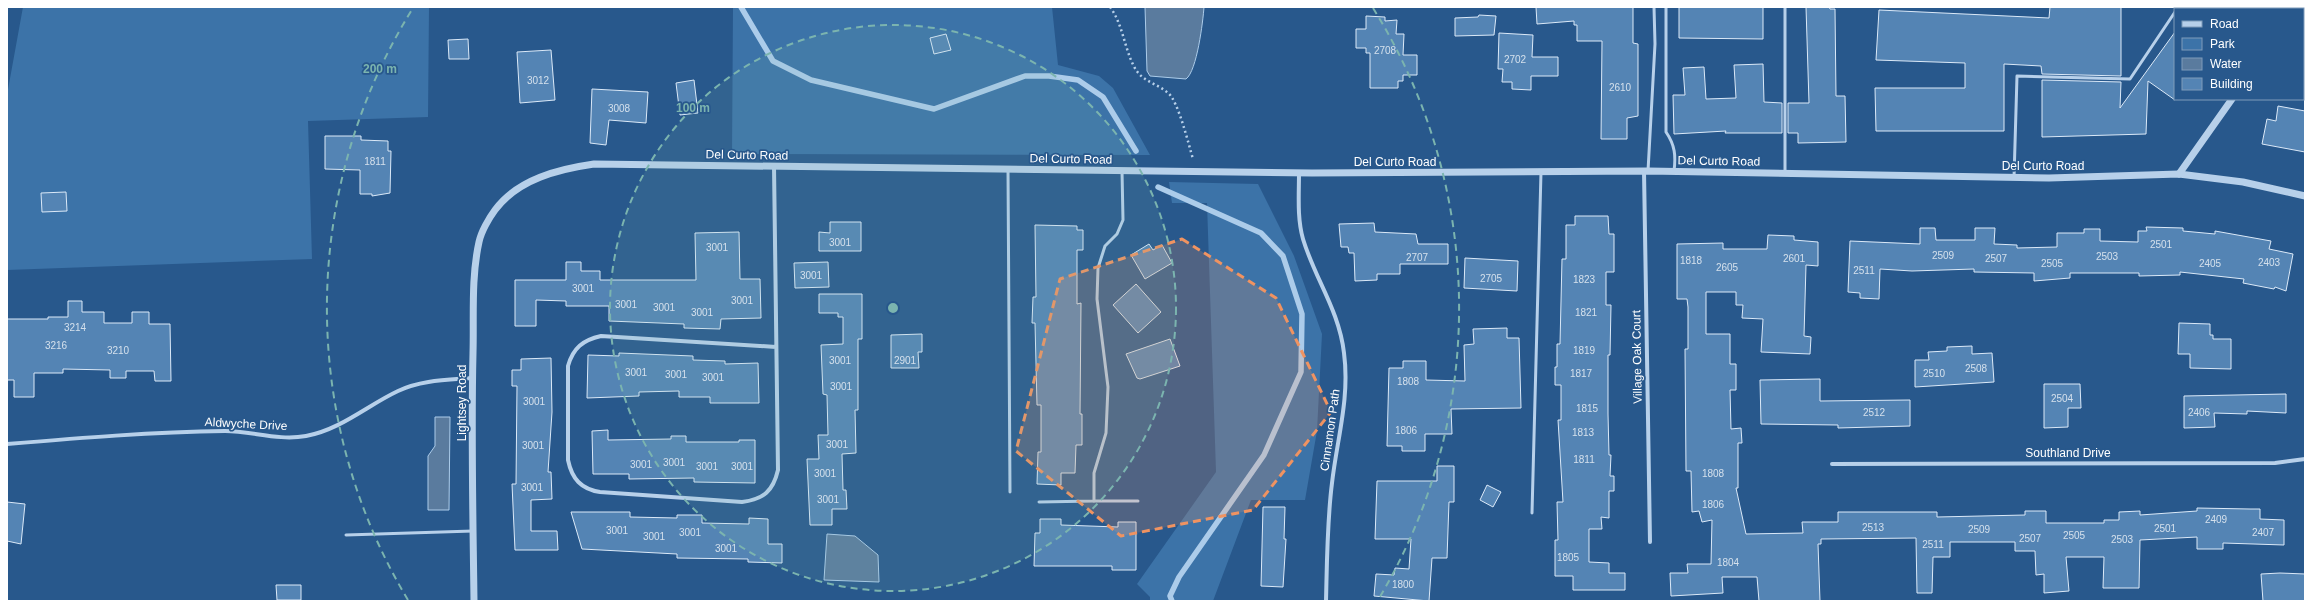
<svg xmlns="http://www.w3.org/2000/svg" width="2312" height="608" font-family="Helvetica,sans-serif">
  <rect width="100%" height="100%" fill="#28588c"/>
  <!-- green -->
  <g fill="#3c73a8">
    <path d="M23 7H429L428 117 308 121 312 259 7 270V95Z"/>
    <path d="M733 7H1052L1058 65 1099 76 1113 88 1150 155 732 154Z"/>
    <path d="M1169 182 1258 184 1294 256 1322 334 1317 431 1305 500H1251L1213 601H1150V597L1137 584 1216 472 1207 203H1172Z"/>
  </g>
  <!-- water -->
  <g fill="#5a7b9e" stroke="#acccea">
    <path d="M1145 7H1204C1203 21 1197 71 1186 79L1150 76 1147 71Z"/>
    <path d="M435 417H450L449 510H428V456L435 446Z"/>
    <path d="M827 534 855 536 878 555 879 582 824 580Z"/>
  </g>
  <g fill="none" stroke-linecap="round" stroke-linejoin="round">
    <!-- stream -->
    <g stroke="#acccea" stroke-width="5.5">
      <path d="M741 7 773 61 811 80 934 109 1025 76H1049L1078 80 1103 97 1136 151"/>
      <path d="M1158 187 1261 233 1283 256 1302 314 1301 372 1264 455 1179 577 1170 596 1172 601"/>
    </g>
  </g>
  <!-- building -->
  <g fill="#5484b4" stroke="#dbe9f8">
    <path d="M1536 7H1633V43L1638 44V116L1627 118V139H1601L1602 41H1577V25H1574V21L1537 24Z"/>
    <path d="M1679 7H1763V39L1679 38Z"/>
    <path d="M1806 7H1829L1830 9H1835L1836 96H1845L1846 142 1798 143V133H1788V103H1809Z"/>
    <path d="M2050 7H2121V76L2042 74 2041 66 2004 64V131H1876L1875 88H1965V63L1876 60 1879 10 2049 18Z"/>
    <path d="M1479 15 1496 16 1494 35 1455 36V18L1478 17Z"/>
    <path d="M1366 16 1385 17V21L1397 20 1396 34H1404L1403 55H1417V75H1403V81H1398V88H1370V53H1366V48H1356V29H1366Z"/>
    <path d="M2175 32V100L2148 81 2146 134 2042 137V80L2121 82 2120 108Z"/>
    <path d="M1499 33 1533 35 1532 57H1558V76H1531V90L1512 89V82H1502L1503 69H1498Z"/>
    <path d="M946 34 951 50 934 54 930 38Z"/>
    <path d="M468 39 469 59H449L448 40Z"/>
    <path d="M551 50 555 100 520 103 517 52Z"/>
    <path d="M1763 64 1764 102 1782 103V133H1725L1726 131 1674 134 1673 95H1685L1683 68 1704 67 1706 99 1736 98 1734 65Z"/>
    <path d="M694 80 698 113 680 115 676 83Z"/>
    <path d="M592 89 648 92 646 123 609 120 606 145 590 143Z"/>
    <path d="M2278 106 2305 111V152L2262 144 2267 119 2276 121Z"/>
    <path d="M325 136H361V140L388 141V151H391L390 193 372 196V194H360V170L325 169Z"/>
    <path d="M66 192 67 211 42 212 41 193Z"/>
    <path d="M1575 216H1608L1609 234H1614V272H1606V305H1611L1610 355H1608V414L1609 455H1611L1610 476H1614V491H1609V518L1601 517 1602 529H1589V562L1609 563V573H1625V590H1573V576H1555V540H1558L1557 502H1563L1558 420H1561V385H1555V367H1557V344H1560L1562 259H1566V225H1575Z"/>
    <path d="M830 222H861V251H819V232L830 233Z"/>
    <path d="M1374 223 1375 232 1416 234 1418 244H1448V264H1400V274H1377V280L1355 281 1354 253H1349L1348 247H1341L1339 224Z"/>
    <path d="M1035 225 1077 226V230H1083V250H1077V304L1081 303 1080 414H1082V445H1076L1075 473H1061V485L1037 484 1038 452H1041V405H1037L1035 323H1032L1033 297H1036Z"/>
    <path d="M2146 227 2183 228V231L2215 234V231L2271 241 2269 249 2293 254 2286 291 2275 287 2274 289 2243 283 2244 279 2180 272V275L2139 276V273H2070V278L2034 281V273L1974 272V269L1912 271 1880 269 1879 299 1860 298V293L1848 292 1850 241 1920 244V228H1935L1936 240H1975V228H1995L1994 244 2017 245V248L2057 247V233H2084V229H2100V241L2138 242V231H2147Z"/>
    <path d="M739 232 740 279H760L761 318 721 319 720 329 684 328V324L609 321V306H566V301L536 300V326H515V280H566V262H581V271H600V280H696L695 233Z"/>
    <path d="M1768 235 1794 236V240L1818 242V266L1806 265 1804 336 1811 337 1810 354 1761 352 1763 319 1742 318 1743 305H1736V292H1706V334H1730V364H1736V390H1730L1731 429 1741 428 1742 443H1738V488H1736L1746 534 1803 533 1802 522H1838V512H1937V517L2025 515V511H2046V523H2104V520H2119V512L2140 511V515L2197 511V508L2250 509H2260V519L2284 520V545L2223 543V549H2197V537L2140 540 2139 588H2103L2104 557H2066L2069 591 2044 593V574L2036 575 2035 551H2015V542H1950V557H1933L1932 593H1917L1916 538 1821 539V544H1818L1820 601H1759L1757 577H1722L1723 593 1671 596 1670 573H1688L1687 564H1711L1712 520 1702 522 1699 511 1692 512 1691 471H1686L1685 349H1688V307L1687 299H1677V244L1723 243V249H1767Z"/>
    <path d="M1149 244 1153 250 1162 245 1172 263 1145 279 1131 255Z"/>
    <path d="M1465 258 1518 261 1517 291 1464 288Z"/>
    <path d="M828 262 829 287 795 288 794 263Z"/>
    <path d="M1136 284 1161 312 1138 333 1113 305Z"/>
    <path d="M819 294H862V339H858V410H855L856 453 842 454 843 490H846L847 509H832V525H810L807 459H819L818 435H828L827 395 823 394 821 345 843 344V317H838V313H819Z"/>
    <path d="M68 301H82V312H104V323H132V312H149V324H170L171 381H155L154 371H126V378H110V370L63 369V373H34V397H14V380H7V319H48V317H68Z"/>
    <path d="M2179 323 2210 324V335H2213V339H2231V369L2190 368V354H2178Z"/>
    <path d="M1507 328V338H1519L1521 408 1451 409 1452 434H1425V451H1402V446H1387L1389 368H1403V361H1426V380L1465 381 1464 345 1474 344 1473 329Z"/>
    <path d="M922 334V352H918L919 368H891V335Z"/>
    <path d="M1170 339 1180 366 1140 379 1137 378 1126 354Z"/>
    <path d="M1972 346V354L1992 353 1994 382 1915 387V360H1929L1928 352 1947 351V347Z"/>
    <path d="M619 353 693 356V360L725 361V364L758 363 759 403H710V397H679V391L639 392V396L587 398 588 355 619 356Z"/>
    <path d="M551 358 552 412 548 472H551L552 499 531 500V531H557L558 550H515L512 484H516L517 386H512V370H521V359Z"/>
    <path d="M1820 379V401L1910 400V426L1838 428V425L1761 424 1760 380Z"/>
    <path d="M2044 384H2080L2081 408H2068V427L2044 428Z"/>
    <path d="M2286 394V413L2247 411V414L2214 413 2215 427 2184 428V396Z"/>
    <path d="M608 430V440L671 439V436H686V442H739V440H755V483L694 482V478L629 479V474H593L592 431Z"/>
    <path d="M1437 466H1454V502H1449L1447 558H1432L1429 601 1374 596 1376 574 1394 575 1395 568 1409 569 1411 539H1375L1377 481H1437Z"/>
    <path d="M1487 485 1501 492 1493 507 1480 500Z"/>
    <path d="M7 502 25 504 21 544 7 541Z"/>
    <path d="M1263 507H1285L1284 539H1286L1283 587 1261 586Z"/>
    <path d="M571 512H630V517L677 518V515H702V523L749 524V518L768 519V544H782V563L748 562V559L677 558V554L582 549Z"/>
    <path d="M1040 519H1061V525L1118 527V522H1136V570H1112V566H1034L1035 533H1040Z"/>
    <path d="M2280 573 2305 574V601H2263L2261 574Z"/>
    <path d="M276 585H301V600H277Z"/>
  </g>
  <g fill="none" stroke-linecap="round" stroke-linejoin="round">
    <!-- path -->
    <path stroke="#b7d0ea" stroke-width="2.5" stroke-dasharray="2 3" stroke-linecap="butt" d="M1110 7C1124 26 1124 50 1136 70 1144 82 1158 84 1168 93 1178 100 1189 146 1193 159"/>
    <!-- service -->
    <g stroke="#b7d0ea" stroke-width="3">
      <path d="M1666 7V132C1675 145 1676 156 1674 171"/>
      <path d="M2177 9 2178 7"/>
      <path d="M1008 169 1010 492"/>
      <path d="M1648 171 1655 44 1654 7"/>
      <path d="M1785 174V7"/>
      <path d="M2014 178 2017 76 2130 79 2175 12"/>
      <path d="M1094 501H1138"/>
      <path d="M1039 502 1094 501V473L1106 433 1108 387 1097 299 1098 268 1105 246 1117 234 1123 220 1122 171"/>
      <path d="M1532 513 1541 172"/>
      <path d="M346 535 473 531"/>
    </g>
    <!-- minor -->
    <g stroke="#b7d0ea" stroke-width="4">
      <path d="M774 166 778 470C773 491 764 499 742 502L600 492C581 489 572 479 568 460V366C573 348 583 340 601 336L776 347"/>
      <path d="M1644 171 1650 542"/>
      <path d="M1299 173C1299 195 1297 218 1303 239 1315 279 1339 310 1344 353 1350 398 1337 439 1332 483 1327 522 1327 562 1326 601"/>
      <path d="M7 444C79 438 152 432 225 431 252 431 278 441 306 436 340 430 368 405 398 391 421 380 447 380 472 378"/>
      <path d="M1832 464 2275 463 2305 459"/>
    </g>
    <!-- tertiary -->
    <g stroke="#b7d0ea" stroke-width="7">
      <path d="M2295 9 2297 7"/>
      <path d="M2179 174 2232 99"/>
      <path d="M474 601C473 518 471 436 473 353 474 317 471 278 479 242 481 232 489 218 495 210 518 179 559 169 594 164L1312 173 1648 171 2049 178 2179 174 2243 182 2305 196"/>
    </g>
  </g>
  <!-- marked area -->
  <path fill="#f09361" fill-opacity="0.2" stroke="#f09361" stroke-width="3" stroke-dasharray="8 5" stroke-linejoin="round" d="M1182 239 1276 298 1331 412 1253 510 1121 536 1016 451 1060 279Z"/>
  <!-- distance rings -->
  <circle cx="893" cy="308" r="283" fill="#7bb4af" fill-opacity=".12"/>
  <g fill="none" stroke="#7bb4af" stroke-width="2" stroke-dasharray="7 5">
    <circle cx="893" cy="308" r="283"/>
    <path d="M408 600A566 566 0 0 1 413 8M1373 8A566 566 0 0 1 1378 600"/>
  </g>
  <g text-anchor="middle" stroke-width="3.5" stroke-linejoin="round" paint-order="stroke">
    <!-- number labels -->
    <g font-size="10" fill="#d4e0ec">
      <text x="1385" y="54">2708</text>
      <text x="1515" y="63">2702</text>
      <text x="538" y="84">3012</text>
      <text x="1620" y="91">2610</text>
      <text x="619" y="112">3008</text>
      <text x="375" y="165">1811</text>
      <text x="840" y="246">3001</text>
      <text x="2161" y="248">2501</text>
      <text x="717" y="251">3001</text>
      <text x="1943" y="259">2509</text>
      <text x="2107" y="260">2503</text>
      <text x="1417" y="261">2707</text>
      <text x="1794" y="262">2601</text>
      <text x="1996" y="262">2507</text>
      <text x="1691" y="264">1818</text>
      <text x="2269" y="266">2403</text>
      <text x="2052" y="267">2505</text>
      <text x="2210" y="267">2405</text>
      <text x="1727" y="271">2605</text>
      <text x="1864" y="274">2511</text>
      <text x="811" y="279">3001</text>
      <text x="1491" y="282">2705</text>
      <text x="1584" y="283">1823</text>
      <text x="583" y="292">3001</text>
      <text x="742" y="304">3001</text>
      <text x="626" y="308">3001</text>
      <text x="664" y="311">3001</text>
      <text x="702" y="316">3001</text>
      <text x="1586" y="316">1821</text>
      <text x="75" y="331">3214</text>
      <text x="56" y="349">3216</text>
      <text x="118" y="354">3210</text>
      <text x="1584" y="354">1819</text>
      <text x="840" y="364">3001</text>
      <text x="905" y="364">2901</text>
      <text x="1976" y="372">2508</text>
      <text x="636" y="376">3001</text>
      <text x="1581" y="377">1817</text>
      <text x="1934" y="377">2510</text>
      <text x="676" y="378">3001</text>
      <text x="713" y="381">3001</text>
      <text x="1408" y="385">1808</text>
      <text x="841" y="390">3001</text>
      <text x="2062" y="402">2504</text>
      <text x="534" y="405">3001</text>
      <text x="1587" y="412">1815</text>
      <text x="1874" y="416">2512</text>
      <text x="2199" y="416">2406</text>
      <text x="1406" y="434">1806</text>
      <text x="1583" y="436">1813</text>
      <text x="837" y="448">3001</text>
      <text x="533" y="449">3001</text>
      <text x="1584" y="463">1811</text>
      <text x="674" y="466">3001</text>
      <text x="641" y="468">3001</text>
      <text x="707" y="470">3001</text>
      <text x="742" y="470">3001</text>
      <text x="825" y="477">3001</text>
      <text x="1713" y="477">1808</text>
      <text x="532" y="491">3001</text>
      <text x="828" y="503">3001</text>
      <text x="1713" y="508">1806</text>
      <text x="2216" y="523">2409</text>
      <text x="1873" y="531">2513</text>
      <text x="2165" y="532">2501</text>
      <text x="1979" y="533">2509</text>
      <text x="617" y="534">3001</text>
      <text x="690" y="536">3001</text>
      <text x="2263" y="536">2407</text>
      <text x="2074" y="539">2505</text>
      <text x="654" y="540">3001</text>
      <text x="2030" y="542">2507</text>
      <text x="2122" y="543">2503</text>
      <text x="1933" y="548">2511</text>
      <text x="726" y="552">3001</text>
      <text x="1568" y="561">1805</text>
      <text x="1728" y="566">1804</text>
      <text x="1403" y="588">1800</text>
    </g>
    <!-- street labels -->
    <g font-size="12" fill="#fff" stroke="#28588c">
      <text transform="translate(747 155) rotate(1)" y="4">Del Curto Road</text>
      <text transform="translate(1071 159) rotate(1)" y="4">Del Curto Road</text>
      <text transform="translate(1719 161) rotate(1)" y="4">Del Curto Road</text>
      <text x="1395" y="166">Del Curto Road</text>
      <text x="2043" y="170">Del Curto Road</text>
      <text transform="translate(1637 357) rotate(-91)" y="4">Village Oak Court</text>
      <text transform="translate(462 403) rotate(-90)" y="4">Lightsey Road</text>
      <text transform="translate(246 424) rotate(3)" y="4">Aldwyche Drive</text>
      <text transform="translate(1330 430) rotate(-82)" y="4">Cinnamon Path</text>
      <text x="2068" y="457">Southland Drive</text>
    </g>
  </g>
  <circle cx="893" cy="308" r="6" fill="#7bb4af" stroke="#28588c" stroke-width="2"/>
  <g font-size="12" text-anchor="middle" font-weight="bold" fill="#7bb4af" stroke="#28588c" stroke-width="3.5" stroke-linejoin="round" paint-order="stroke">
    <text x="380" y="73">200 m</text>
    <text x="693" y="112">100 m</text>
  </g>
  <!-- border -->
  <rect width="2312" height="608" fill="none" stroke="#ffffff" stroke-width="16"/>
  <!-- legend -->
  <rect x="2174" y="8" width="130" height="92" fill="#28588c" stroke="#7e9bba"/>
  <rect x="2182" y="21" width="20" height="6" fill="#b7d0ea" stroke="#7e9bba"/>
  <text x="2210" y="28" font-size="12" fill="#ffffff">Road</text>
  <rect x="2182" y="38" width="20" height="12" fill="#3c73a8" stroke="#7e9bba"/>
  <text x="2210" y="48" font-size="12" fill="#ffffff">Park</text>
  <rect x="2182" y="58" width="20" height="12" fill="#5a7b9e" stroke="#7e9bba"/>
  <text x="2210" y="68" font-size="12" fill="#ffffff">Water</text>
  <rect x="2182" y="78" width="20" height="12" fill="#5484b4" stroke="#7e9bba"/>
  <text x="2210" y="88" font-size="12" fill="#ffffff">Building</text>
</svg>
